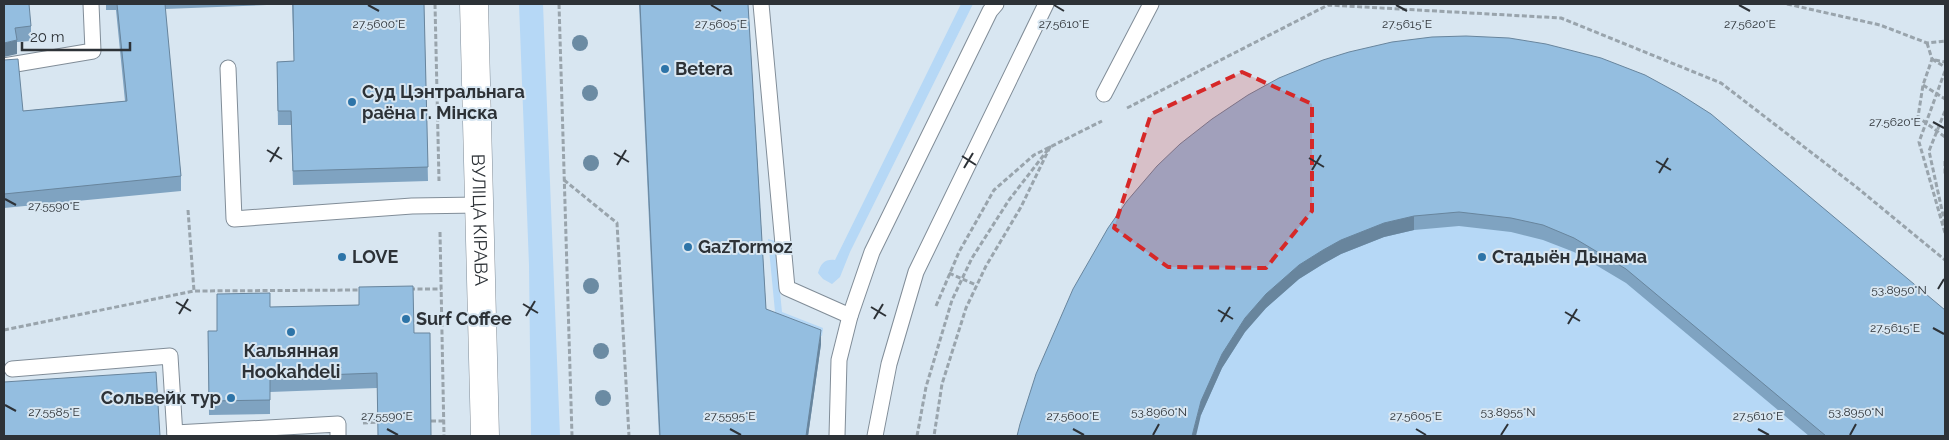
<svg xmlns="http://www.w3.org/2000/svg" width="1949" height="440" font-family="Raleway,sans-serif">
  <rect width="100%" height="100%" fill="#d8e6f1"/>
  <!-- green -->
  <g fill="#b6d8f6">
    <path d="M519 4H543L560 436H531L529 265Z"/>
    <path d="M961 4H973L850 252 840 277 832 284 823 279 818 273C821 263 825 259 835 260Z"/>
    <path d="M1279 93 1945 436H1021Z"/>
    <path d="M768 239 775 241 782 312 823 328 822 336 776 322Z"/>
  </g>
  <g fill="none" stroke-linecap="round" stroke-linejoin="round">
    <defs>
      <g id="lane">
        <path d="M761 4 787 288 850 316"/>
        <path d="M4 66 93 51 91 4"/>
        <path d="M228 68 234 219 412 206 479 205"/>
        <path d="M1104 94 1151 4"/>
        <path d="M12 369 170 356 175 436"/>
        <path d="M175 433 338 424V436"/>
        <path d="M837 436 839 360 850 316 872 252 990 11 996 4"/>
        <path d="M875 436 889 364 916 272 1046 4"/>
      </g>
      <g id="secondary">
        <path id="s1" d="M474 4 485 436"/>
      </g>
    </defs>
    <!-- lane casing -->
    <use href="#lane" stroke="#818d98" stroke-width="17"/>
    <!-- secondary casing -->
    <use href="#secondary" stroke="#818d98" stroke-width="29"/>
    <!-- path -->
    <g stroke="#99a4ac" stroke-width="3" stroke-dasharray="5 2.5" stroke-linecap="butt">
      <path d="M435 4 439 181"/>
      <path d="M559 4 572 436"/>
      <path d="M1787 4 1880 25 1927 43 1945 41"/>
      <path d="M1927 43 1932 59 1923 85 1918 117 1945 137"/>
      <path d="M1932 59 1945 67"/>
      <path d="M1935 60 1945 62"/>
      <path d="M1945 71 1919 142 1945 233"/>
      <path d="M1923 85 1945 99"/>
      <path d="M1127 108 1328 5 1561 18 1721 83 1855 186 1945 260"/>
      <path d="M1945 111 1929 151 1945 224"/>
      <path d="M1945 161V175"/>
      <path d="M564 180 617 223 629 436"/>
      <path d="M188 210 194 291"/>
      <path d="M440 232 444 436"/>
      <path d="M949 273 976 285"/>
      <path d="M410 289H441"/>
      <path d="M936 306 959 252 994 190 1034 155 1102 121"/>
      <path d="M4 330 194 291 362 290"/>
      <path d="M431 421H444"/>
      <path d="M363 423 378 422"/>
      <path d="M917 436 926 387 952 300 972 258 1009 200 1050 147 1021 207 986 266 966 308 942 384 934 436"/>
    </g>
    <!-- lane -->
    <use href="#lane" stroke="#fff" stroke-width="15"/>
    <!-- secondary -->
    <use href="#secondary" stroke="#fff" stroke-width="28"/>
  </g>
  <!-- trees -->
  <g fill="#6b8ba3">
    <circle cx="580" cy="43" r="8"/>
    <circle cx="590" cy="93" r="8"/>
    <circle cx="591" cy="163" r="8"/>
    <circle cx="591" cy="286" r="8"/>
    <circle cx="601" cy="351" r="8"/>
    <circle cx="603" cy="398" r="8"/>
  </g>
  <!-- wall -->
  <g fill="#7fa3c1">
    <path d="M4 4 31 26V41L17 42V54Z"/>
    <path d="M106 4H424L428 181 293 185 291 125H278L277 76V62L294 61 292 4 165 9 181 176V191L4 208V60L23 111 125 101 116 10H106Z"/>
    <path d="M639 4H748L766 309 821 344 808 436H659Z"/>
    <path d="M1180 144 1945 310V436H1809L1626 283 1574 252 1543 240 1511 232 1459 226 1414 230 1384 237 1341 254 1323 264 1299 279 1266 308 1245 332 1222 368 1201 415Z"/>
    <path d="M413 286 377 388 270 392V414L209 415 208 331H217L270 307 359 305Z"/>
  </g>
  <!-- shaded-wall -->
  <g fill="#68859d">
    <path d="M17 40V54L4 57V43Z"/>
    <path d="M1414 216V230L1384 237 1341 254 1323 264 1299 279 1266 308 1245 332 1222 368 1201 415 1196 436H1192L1201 401 1222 354 1245 318 1266 294 1299 265 1323 250 1341 240 1384 223Z"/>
    <path d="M821 330V344L808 436H806Z"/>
  </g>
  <!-- building -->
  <g fill="#94bee0" stroke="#68859d">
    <path d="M4 4H29L31 26 15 28 17 40 4 43Z"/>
    <path d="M117 4H165L181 176 4 194V60L18 59 23 111 127 101Z"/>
    <path d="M293 4H424L428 167 293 171 291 111H278L277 62 294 61Z"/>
    <path d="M640 4H748L766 309 821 330 806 436H660Z"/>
    <path d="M1466 36 1509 38 1546 44 1601 58 1645 75 1678 93 1711 114 1945 310V436H1826L1626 269 1574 238 1543 225 1511 218 1459 212 1414 216 1384 223 1341 240 1323 250 1299 265 1266 294 1245 318 1222 354 1201 401 1192 436H1017L1020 424 1036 374 1073 289 1108 228 1127 201 1157 166 1180 144 1212 119 1248 95 1279 78 1323 60 1349 52 1392 42 1432 37Z"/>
    <path d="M413 286 414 333H430L431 436H378L377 373 270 377V400L209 401 208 331H217V294L270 293V307L359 305V287Z"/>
    <path d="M156 372 160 436H4V382Z"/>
  </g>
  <!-- marked area -->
  <path fill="#d62828" fill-opacity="0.2" stroke="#d62828" stroke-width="4" stroke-dasharray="10 6" stroke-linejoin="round" d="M1242 72 1312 104V211L1266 268 1168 267 1114 228 1151 114Z"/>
  <!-- ticks -->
  <path fill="none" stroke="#2d3237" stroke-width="2" d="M368 5 379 11M711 5 721 11M1054 5 1064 11M1396 5 1407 11M1739 5 1750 11M1933 122 1944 128M267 150 282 159M614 153 629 162M962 156 976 165M1309 158 1324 167M1656 161 1671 170M270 162 279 147M617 165 626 150M964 168 973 153M1312 170 1321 155M1659 173 1668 158M5 199 16 205M1938 289 1944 279M176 302 191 311M523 304 538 313M871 307 886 316M1218 310 1233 319M1565 312 1580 321M179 314 188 299M526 316 535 301M874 319 883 304M1221 322 1230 307M1568 324 1577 309M1933 328 1944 334M5 405 16 411M387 429 398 435M730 429 741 435M1073 429 1084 435M1416 429 1426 435M1758 429 1769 435M1153 435 1159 424M1501 435 1508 424M1850 435 1856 424"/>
  <!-- markers -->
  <g fill="#2d74a8" stroke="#d8e6f1" stroke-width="2">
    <circle cx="665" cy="69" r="5"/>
    <circle cx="352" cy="102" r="5"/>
    <circle cx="688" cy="247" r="5"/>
    <circle cx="342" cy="257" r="5"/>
    <circle cx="1482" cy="257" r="5"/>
    <circle cx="406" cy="319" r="5"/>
    <circle cx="291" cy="332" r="5"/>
    <circle cx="231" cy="398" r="5"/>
  </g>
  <g text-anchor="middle" stroke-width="4" stroke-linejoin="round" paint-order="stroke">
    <!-- poi labels -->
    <g font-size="18" font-weight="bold" fill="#2d3237" stroke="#d8e6f1" text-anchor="start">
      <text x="675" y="75">Betera</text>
      <text x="362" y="98">Суд Цэнтральнага<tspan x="362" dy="21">раёна г. Мінска</tspan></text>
      <text x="698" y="253">GazTormoz</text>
      <text x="352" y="263">LOVE</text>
      <text x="1492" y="263">Стадыён Дынама</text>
      <text x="416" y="325">Surf Coffee</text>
      <text x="291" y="357" text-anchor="middle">Кальянная<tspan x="291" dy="21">Hookahdeli</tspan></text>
      <text x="221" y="404" text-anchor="end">Сольвейк тур</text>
    </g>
    <!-- street labels -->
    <g font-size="18" fill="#2d3237" stroke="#d8e6f1">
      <text dy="6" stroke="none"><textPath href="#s1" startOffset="216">ВУЛІЦА КІРАВА</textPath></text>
    </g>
  </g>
  <g font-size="12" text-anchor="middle" fill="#2d3237" stroke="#d8e6f1" stroke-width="4" stroke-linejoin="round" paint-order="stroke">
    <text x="379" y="28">27.5600°E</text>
    <text x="721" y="28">27.5605°E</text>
    <text x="1064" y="28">27.5610°E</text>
    <text x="1407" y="28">27.5615°E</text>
    <text x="1750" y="28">27.5620°E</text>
    <text x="1895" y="126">27.5620°E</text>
    <text x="54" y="210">27.5590°E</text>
    <text x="1899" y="294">53.8950°N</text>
    <text x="1895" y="332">27.5615°E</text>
    <text x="54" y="416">27.5585°E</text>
    <text x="1159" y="416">53.8960°N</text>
    <text x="1508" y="416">53.8955°N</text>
    <text x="1856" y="416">53.8950°N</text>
    <text x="387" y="420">27.5590°E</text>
    <text x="730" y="420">27.5595°E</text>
    <text x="1073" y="420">27.5600°E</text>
    <text x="1416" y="420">27.5605°E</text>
    <text x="1758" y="420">27.5610°E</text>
  </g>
  <!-- border -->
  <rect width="1949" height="440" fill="none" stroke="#2d3237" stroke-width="10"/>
  <!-- scale -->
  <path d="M22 42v8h108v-8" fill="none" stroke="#2d3237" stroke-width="2.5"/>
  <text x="30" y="42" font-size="15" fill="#2d3237" stroke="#d8e6f1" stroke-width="4" paint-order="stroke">20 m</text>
</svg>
